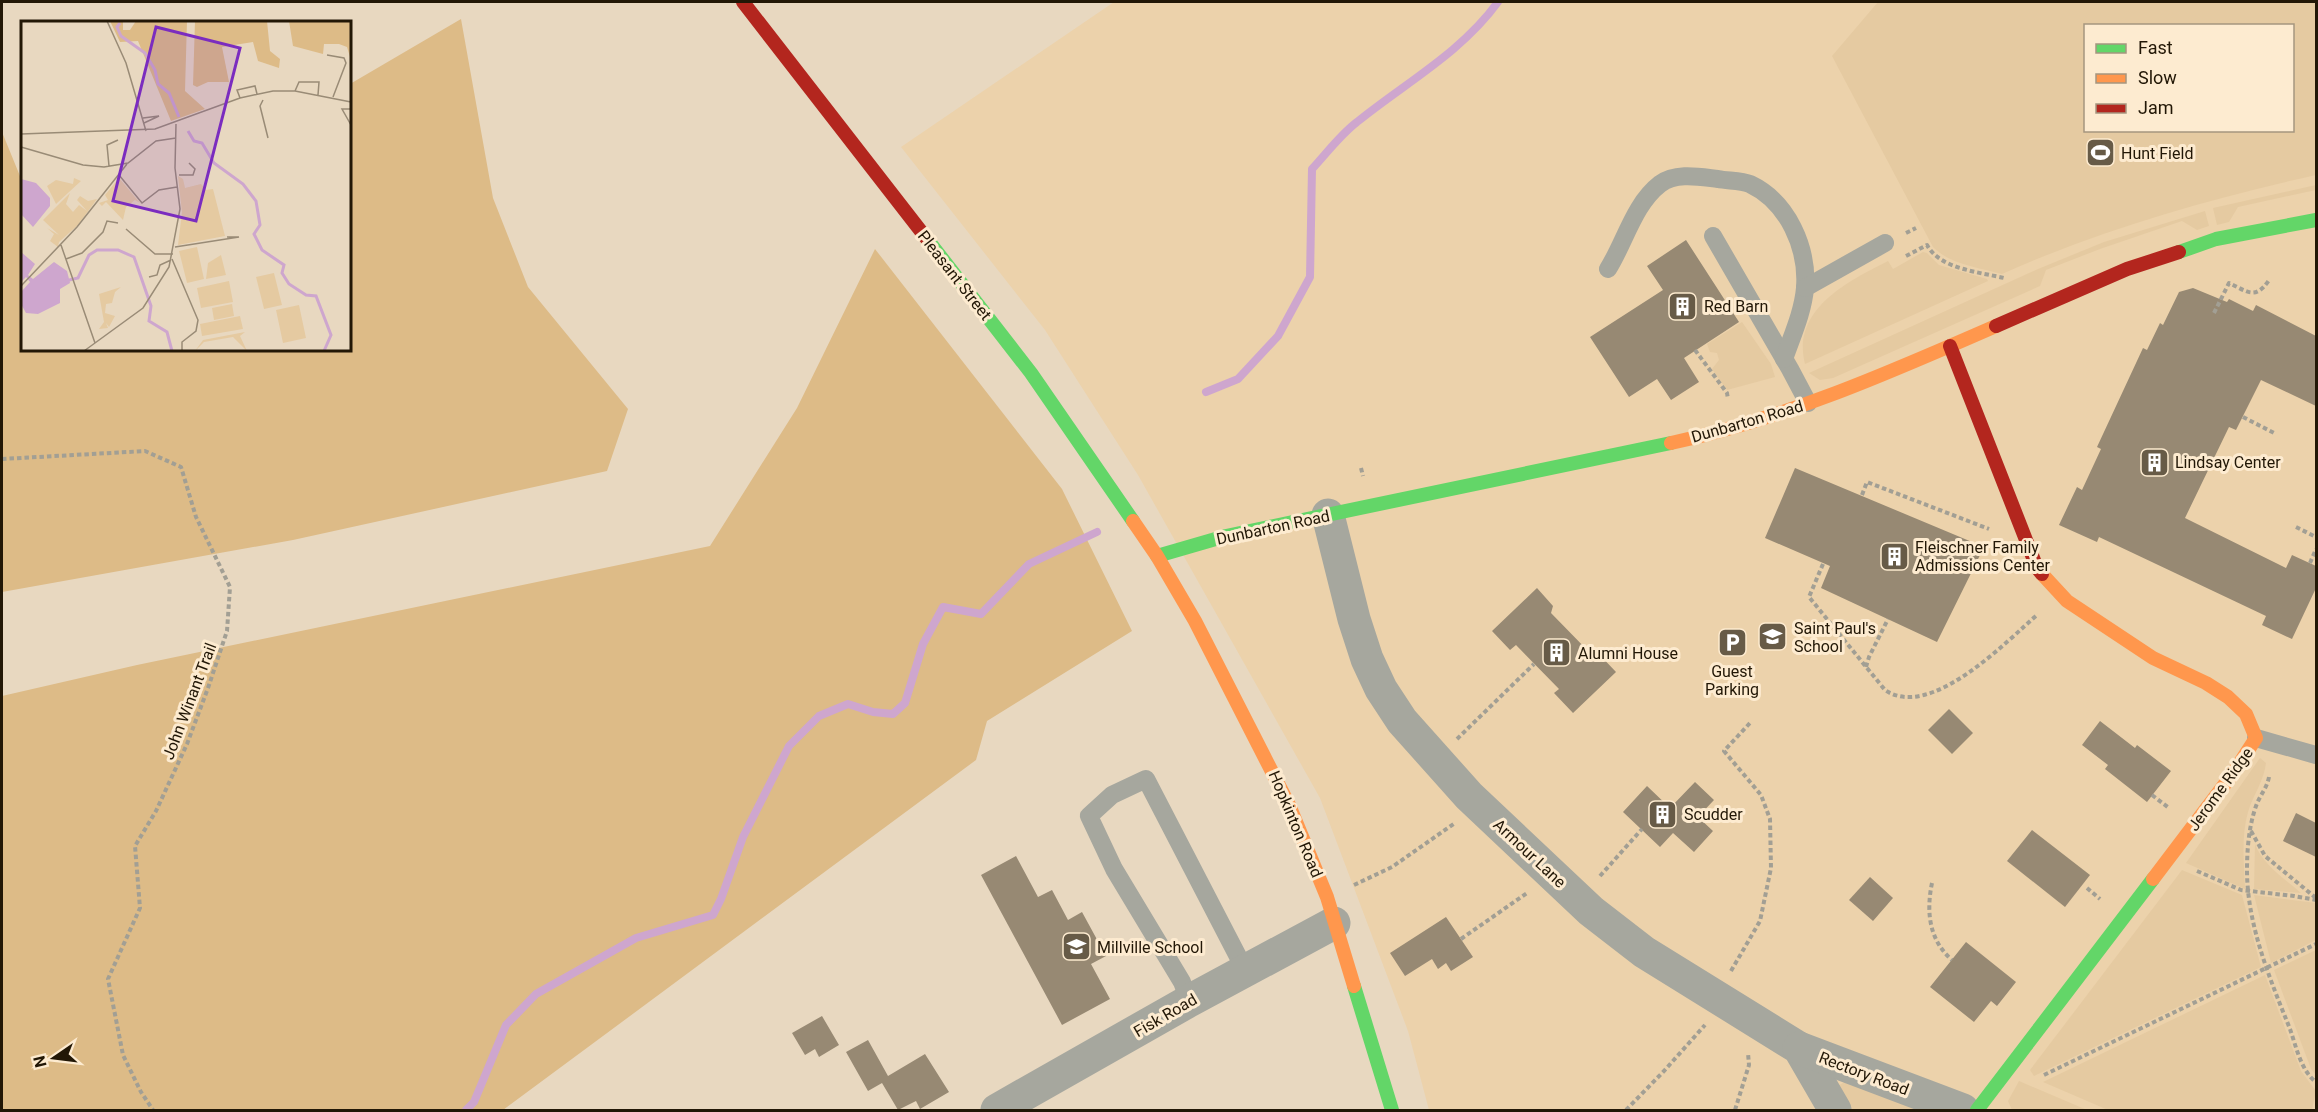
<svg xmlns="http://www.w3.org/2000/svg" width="2318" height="1112" font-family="Roboto,sans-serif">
  <rect width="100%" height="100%" fill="#e8d8c0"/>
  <!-- built -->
  <path fill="#ecd2ab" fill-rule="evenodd" d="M1114 2H2316V1110H1429L1408 1031 1320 798 1138 475 1045 330 901 147ZM2086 26H2292V130H2086Z"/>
  <!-- green -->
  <g fill="#e5caa1" fill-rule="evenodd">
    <path d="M1878 2H2316V175C2208 199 2103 229 2002 274 1980 268 1949 264 1933 247L1832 56ZM2086 26H2292V130H2086Z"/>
    <path d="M2316 185V190L2238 207 2229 222 2217 225 2213 208Z"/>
    <path d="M2205 211 2209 226 2197 230 2182 221 2100 249 2046 270 2040 286 1833 378 1820 380 1809 373 2038 269 2104 242Z"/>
    <path d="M1923 252 1927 253 1939 265 1987 279 1988 281 1805 364C1791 309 1849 281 1888 261L1893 269Z"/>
    <path d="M1742 322 1771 364 1775 377 1727 390 1712 369 1719 360 1717 353 1710 352 1707 344Z"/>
    <path d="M2260 758 2266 763C2264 781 2253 795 2248 812 2241 836 2244 864 2245 889L2186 863Z"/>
    <path d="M2255 844C2262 864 2285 879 2301 893L2254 889Z"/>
    <path d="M2182 870 2242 895 2261 967 2034 1076 2030 1070Z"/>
    <path d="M2254 895 2316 903V940L2271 963Z"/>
    <path d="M2316 950V1075L2311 1069 2274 970Z"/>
    <path d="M2265 975 2301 1071 2316 1091 2312 1110H2108L2043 1082Z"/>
    <path d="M1851 1078 1934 1110H1851L1838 1086Z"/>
    <path d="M2019 1081 2087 1110H2012L2008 1101Z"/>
  </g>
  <!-- forest -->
  <g fill="#ddbb87">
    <path d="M461 19 493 198 528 287 628 409 607 471 293 540 2 592V132L22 181V350H350V84Z"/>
    <path d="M875 249 1062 489 1132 631 987 721 976 760 503 1110H2V696L137 665 710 546 797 408Z"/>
  </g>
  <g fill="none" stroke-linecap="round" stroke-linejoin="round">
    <!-- stream -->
    <g stroke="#cea6ce" stroke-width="8">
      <path d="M1206 392 1238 379 1278 336 1310 277 1312 169C1326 154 1340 135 1357 122 1405 83 1461 53 1498 2"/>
      <path d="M466 1110 474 1102 506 1025 536 994 636 938 713 915 721 899 743 837 789 746 819 716 848 704 873 712 893 714 905 703 923 644 943 607 981 614 1029 564 1097 532"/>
    </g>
  </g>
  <!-- building -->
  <g fill="#978973">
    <path d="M1686 240 1739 322 1684 358 1699 382 1671 400 1657 379 1629 397 1590 337 1663 290 1647 266Z"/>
    <path d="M2193 288 2227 302 2229 299 2253 311 2256 305 2316 336V406L2261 380 2236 430 2229 427 2185 518 2286 568 2292 555 2316 566V588L2292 639 2262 625 2266 616 2099 537 2097 542 2059 525 2077 487 2082 490 2101 449 2097 447 2143 348 2147 350 2160 323 2163 325 2179 292Z"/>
    <path d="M1795 468 1984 547 1937 642 1821 588 1830 566 1765 538Z"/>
    <path d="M1537 588 1553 606 1551 613 1592 655 1596 651 1616 672 1573 713 1554 693 1559 689 1516 645 1510 650 1492 631Z"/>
    <path d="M1949 709 1973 733 1952 754 1928 730Z"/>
    <path d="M2100 721 2135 748 2137 745 2171 771 2147 802 2105 769 2108 765 2082 745Z"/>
    <path d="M1695 782 1714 800 1698 817 1713 831 1694 852 1673 833 1660 847 1623 812 1647 786 1670 808Z"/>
    <path d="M2296 813 2316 823V857L2283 841Z"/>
    <path d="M2032 830 2090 875 2065 907 2007 861Z"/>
    <path d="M1016 856 1038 897 1052 890 1068 920 1082 912 1106 956 1091 964 1110 999 1062 1025 981 875Z"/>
    <path d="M1870 877 1893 898 1873 921 1849 900Z"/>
    <path d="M1446 917 1473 957 1451 971 1446 963 1438 969 1432 959 1405 976 1390 953Z"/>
    <path d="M1966 942 2016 982 1997 1006 1991 1001 1974 1022 1930 987Z"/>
    <path d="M822 1016 839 1045 819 1057 815 1049 805 1055 792 1033Z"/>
    <path d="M868 1040 888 1076 925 1054 949 1092 920 1109 916 1101 898 1110 882 1083 868 1091 846 1052Z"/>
  </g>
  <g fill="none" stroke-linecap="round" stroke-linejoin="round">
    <!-- path -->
    <g stroke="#a29f94" stroke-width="4" stroke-dasharray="4.5 3" stroke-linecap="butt">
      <path d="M1906 233 1916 228"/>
      <path d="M1906 256 1927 245C1940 269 1979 272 2004 278"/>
      <path d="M2214 313 2229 283C2247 291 2255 301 2269 280"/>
      <path d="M1695 350 1727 393 1728 399"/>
      <path d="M2243 417 2276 434"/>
      <path d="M2 459 145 451 181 467 196 517 230 587 227 631 208 688 187 744 156 811 135 846 140 908 108 979 123 1055 141 1092 153 1110"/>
      <path d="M1361 468 1363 476"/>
      <path d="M1862 495 1867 482 1989 529"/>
      <path d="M2296 527 2316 537"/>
      <path d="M2310 563 2316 549"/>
      <path d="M1823 564 1809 597 1885 690C1930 721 2006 642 2038 614"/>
      <path d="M1866 667 1869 657 1888 619"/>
      <path d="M1457 739 1534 664"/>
      <path d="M2269 777C2267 788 2260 795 2256 806 2249 826 2247 849 2247 870 2247 925 2270 979 2290 1029 2296 1046 2301 1071 2316 1082"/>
      <path d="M2152 795 2169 808"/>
      <path d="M2251 831 2265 856 2316 898"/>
      <path d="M2197 871 2241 890 2294 896 2316 900"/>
      <path d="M1600 876 1642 829"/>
      <path d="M1932 883C1926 912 1929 940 1952 960"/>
      <path d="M1354 885 1392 867 1455 823"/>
      <path d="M2087 888 2100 899"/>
      <path d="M1461 939 1527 893"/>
      <path d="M1731 971 1760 921 1771 868 1770 819 1761 795 1724 751 1750 723"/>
      <path d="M2044 1075 2316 944"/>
      <path d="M1626 1110 1664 1071 1705 1025"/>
      <path d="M1735 1110 1749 1065 1748 1053"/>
    </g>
    <!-- lane -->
    <g stroke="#a6a79e" stroke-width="18">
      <path d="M1713 236 1790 369 1808 403"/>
      <path d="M1608 269C1625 242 1634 204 1660 184 1676 172 1700 177 1718 179 1728 181 1741 180 1750 184 1788 202 1808 248 1805 288 1803 312 1792 336 1784 359"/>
      <path d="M1805 288 1885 243"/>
      <path d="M2256 738 2316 755"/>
      <path d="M1189 1001 1182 982 1114 869 1089 816 1112 795 1146 779 1245 970"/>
    </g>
    <!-- street -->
    <g stroke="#a6a79e" stroke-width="33">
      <path d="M1328 515 1354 619 1367 659 1381 689 1402 721 1469 796 1591 911 1644 952 1799 1048 1835 1110"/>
      <path d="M1799 1048 1963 1110"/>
      <path d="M997 1110 1189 1001 1334 923"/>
    </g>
    <!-- fast -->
    <g stroke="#63d668" stroke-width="14">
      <path d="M927 239 1031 373 1133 521"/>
      <path d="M2179 252 2216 239 2316 220"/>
      <path d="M1157 556 1226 536 1671 443"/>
      <path d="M1354 986 1392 1110"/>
      <path d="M1977 1110 2153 879"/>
    </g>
    <!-- slow -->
    <g stroke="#ff974d" stroke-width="14">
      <path d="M1671 443C1784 419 1891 372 1996 326"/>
      <path d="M1133 521 1157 556 1195 621 1289 805 1327 897 1354 986"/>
      <path d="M2042 574 2067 601 2153 658 2206 683 2228 697 2246 714 2256 738 2234 772 2153 879"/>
    </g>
    <!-- jam -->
    <g stroke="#b3261e" stroke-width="14">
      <path d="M743 2 927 239"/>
      <path d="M1996 326 2127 269 2179 252"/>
      <path d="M1950 346 2037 568 2042 574"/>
    </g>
  </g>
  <!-- icons -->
  <defs>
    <symbol id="stadium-square" viewBox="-11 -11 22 22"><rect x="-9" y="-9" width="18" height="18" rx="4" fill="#675b47" stroke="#fdebd0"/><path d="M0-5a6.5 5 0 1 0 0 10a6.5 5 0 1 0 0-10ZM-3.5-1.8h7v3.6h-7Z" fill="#fff"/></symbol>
    <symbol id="building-square" viewBox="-11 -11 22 22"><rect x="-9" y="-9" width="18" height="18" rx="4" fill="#675b47" stroke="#fdebd0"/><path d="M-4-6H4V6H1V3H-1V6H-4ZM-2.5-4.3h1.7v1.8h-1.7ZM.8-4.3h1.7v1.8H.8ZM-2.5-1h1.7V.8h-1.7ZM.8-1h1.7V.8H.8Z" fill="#fff"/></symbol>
    <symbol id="school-square" viewBox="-11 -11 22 22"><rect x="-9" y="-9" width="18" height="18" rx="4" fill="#675b47" stroke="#fdebd0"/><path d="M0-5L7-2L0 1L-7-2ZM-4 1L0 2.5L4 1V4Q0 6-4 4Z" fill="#fff"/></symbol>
    <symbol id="parking-square" viewBox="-11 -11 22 22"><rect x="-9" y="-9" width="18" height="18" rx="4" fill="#675b47" stroke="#fdebd0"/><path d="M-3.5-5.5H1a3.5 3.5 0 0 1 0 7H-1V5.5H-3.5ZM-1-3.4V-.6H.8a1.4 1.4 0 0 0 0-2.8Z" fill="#fff"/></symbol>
  </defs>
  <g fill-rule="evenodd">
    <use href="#stadium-square" x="2084" y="136" width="33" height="33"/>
    <use href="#building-square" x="1666" y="290" width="33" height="33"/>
    <use href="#building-square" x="2138" y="446" width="33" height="33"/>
    <use href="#building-square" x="1878" y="540" width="33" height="33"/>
    <use href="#school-square" x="1756" y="620" width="33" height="33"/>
    <use href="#parking-square" x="1716" y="626" width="33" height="33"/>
    <use href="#building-square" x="1540" y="636" width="33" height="33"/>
    <use href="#building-square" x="1646" y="798" width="33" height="33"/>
    <use href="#school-square" x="1060" y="930" width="33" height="33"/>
  </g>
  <g text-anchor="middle" stroke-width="6" stroke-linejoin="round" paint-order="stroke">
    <!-- poi labels -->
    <g font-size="16" fill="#221706" stroke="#fdebd0" text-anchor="start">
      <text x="2121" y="159">Hunt Field</text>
      <text x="1704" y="312">Red Barn</text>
      <text x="2175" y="468">Lindsay Center</text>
      <text x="1915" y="553">Fleischner Family<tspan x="1915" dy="18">Admissions Center</tspan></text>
      <text x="1794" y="634">Saint Paul's<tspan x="1794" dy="18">School</tspan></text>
      <text x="1578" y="659">Alumni House</text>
      <text x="1732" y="677" text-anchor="middle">Guest<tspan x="1732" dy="18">Parking</tspan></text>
      <text x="1684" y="820">Scudder</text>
      <text x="1097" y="953">Millville School</text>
    </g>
    <!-- street labels -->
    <g font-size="16" fill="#221706" stroke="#fdebd0">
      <text transform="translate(955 275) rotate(52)" y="6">Pleasant Street</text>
      <text transform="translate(1747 421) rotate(-16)" y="6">Dunbarton Road</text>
      <text transform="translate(1273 527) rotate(-12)" y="6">Dunbarton Road</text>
      <text transform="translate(189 701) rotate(-69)" y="6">John Winant Trail</text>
      <text transform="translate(2220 789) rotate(-54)" y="6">Jerome Ridge</text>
      <text transform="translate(1296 824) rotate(67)" y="6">Hopkinton Road</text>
      <text transform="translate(1530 853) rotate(43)" y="6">Armour Lane</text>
      <text transform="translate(1165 1015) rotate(-30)" y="6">Fisk Road</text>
      <text transform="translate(1864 1073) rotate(21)" y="6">Rectory Road</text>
    </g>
  </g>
  <!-- overview -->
  <g transform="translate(21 21)">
    <rect width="330" height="330" fill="#e8d8c0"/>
    <path d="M157 155 162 158 164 167 180 163 185 169 192 168 204 215 157 224 161 191ZM53 157 60 160 35 183 26 165 35 159 52 163ZM98 157 119 182 114 179 105 186 102 199 85 181 81 185 78 182 87 179 84 174ZM49 172 45 183 52 191 58 184 66 190 56 179 59 175 67 180 76 178 57 204 38 221 37 226 29 220 33 213 26 207 38 214 22 199ZM176 226 183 258 166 262 158 230ZM200 234 205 254 185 258 187 242ZM253 252 261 284 243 288 235 256ZM208 260 212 281 180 287 176 267ZM100 266 94 271 91 282 85 283 84 292 94 295 88 306 85 302 87 307 78 308 83 301 78 273ZM211 283 213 295 193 299 191 287ZM278 284 285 317 262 322 255 289ZM219 295 222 308 181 315 179 303ZM224 311 219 315 226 330 212 316 183 321 174 330 182 319Z" fill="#e5caa1"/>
    <path d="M89 0H102V9H109L115 0H166L164 70 184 88 150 100 117 20 99 21ZM174 0H246L249 30 259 38 258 47 237 40 232 21 201 26 208 61H187L176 66 172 64ZM268 0H330V39L326 26 318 23H303L302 33 272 25Z" fill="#ddbb87"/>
    <path d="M0 158 15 162 29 177V185L12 206 0 193ZM0 231 14 243 7 254 12 258 33 241 46 250 49 262 39 268V282L17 293 5 292 0 283V271L9 261 5 256 0 261Z" fill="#cea6ce"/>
    <path fill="none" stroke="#cea6ce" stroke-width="3" d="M99 2 96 6 100 15 124 32 134 49 137 63 148 72 158 96M167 110 173 120 181 122 193 142 222 163 235 180 239 204 233 213 241 229 263 244 261 252 268 263 285 274 295 275 310 314 303 330M44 260 57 257 68 234 76 229H97L113 236 130 285 128 300 146 311 151 330"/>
    <path fill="none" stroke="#998b76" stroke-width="1.5" d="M86 0 105 42 125 110M306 34 323 37 325 42 312 76M274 70 278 61H298L297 74M219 77 216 69 234 65 236 73M242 79 239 85 247 117M330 88H321L330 104M122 97 138 95 123 102M0 113 134 108 219 77 252 70H274L330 81M0 126 62 144 83 146 107 142 135 120 155 117M88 145 86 124 97 119M98 154 121 182 138 169 156 166M158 154H172L174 148 168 142M105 208 134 233H152M40 224 74 322M154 226 218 216H206M45 238 61 232 82 211 86 200 97 202M151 238 177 299 175 310 161 321V330M128 256 136 254 139 244 150 239M0 265 56 206 106 143M63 330 122 287 148 246 159 188 154 147 155 103"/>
    <path fill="#7b2cbf" fill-opacity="0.15" stroke="#7b2cbf" stroke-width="3" d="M135 6 219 27 175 200 92 180Z"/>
    <rect width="330" height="330" fill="none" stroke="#221706" stroke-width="3"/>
  </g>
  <!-- border -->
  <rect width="2318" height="1112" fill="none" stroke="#221706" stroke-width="6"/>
  <!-- legend -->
  <rect x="2084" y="24" width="210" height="108" fill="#fdebd0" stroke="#a5967f" stroke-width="1.5"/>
  <rect x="2096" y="44" width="30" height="9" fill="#63d668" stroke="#a5967f" stroke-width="1.5"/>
  <text x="2138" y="54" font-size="18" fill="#221706">Fast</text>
  <rect x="2096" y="74" width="30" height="9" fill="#ff974d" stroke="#a5967f" stroke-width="1.5"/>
  <text x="2138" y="84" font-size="18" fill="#221706">Slow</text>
  <rect x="2096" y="104" width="30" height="9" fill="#b3261e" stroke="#a5967f" stroke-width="1.5"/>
  <text x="2138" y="114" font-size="18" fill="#221706">Jam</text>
  <!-- north arrow -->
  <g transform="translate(54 1058) rotate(256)" stroke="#fdebd0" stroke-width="4.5" paint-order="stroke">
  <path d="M0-4.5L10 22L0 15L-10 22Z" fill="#221706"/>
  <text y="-9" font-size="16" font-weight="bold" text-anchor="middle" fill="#221706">N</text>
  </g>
</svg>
